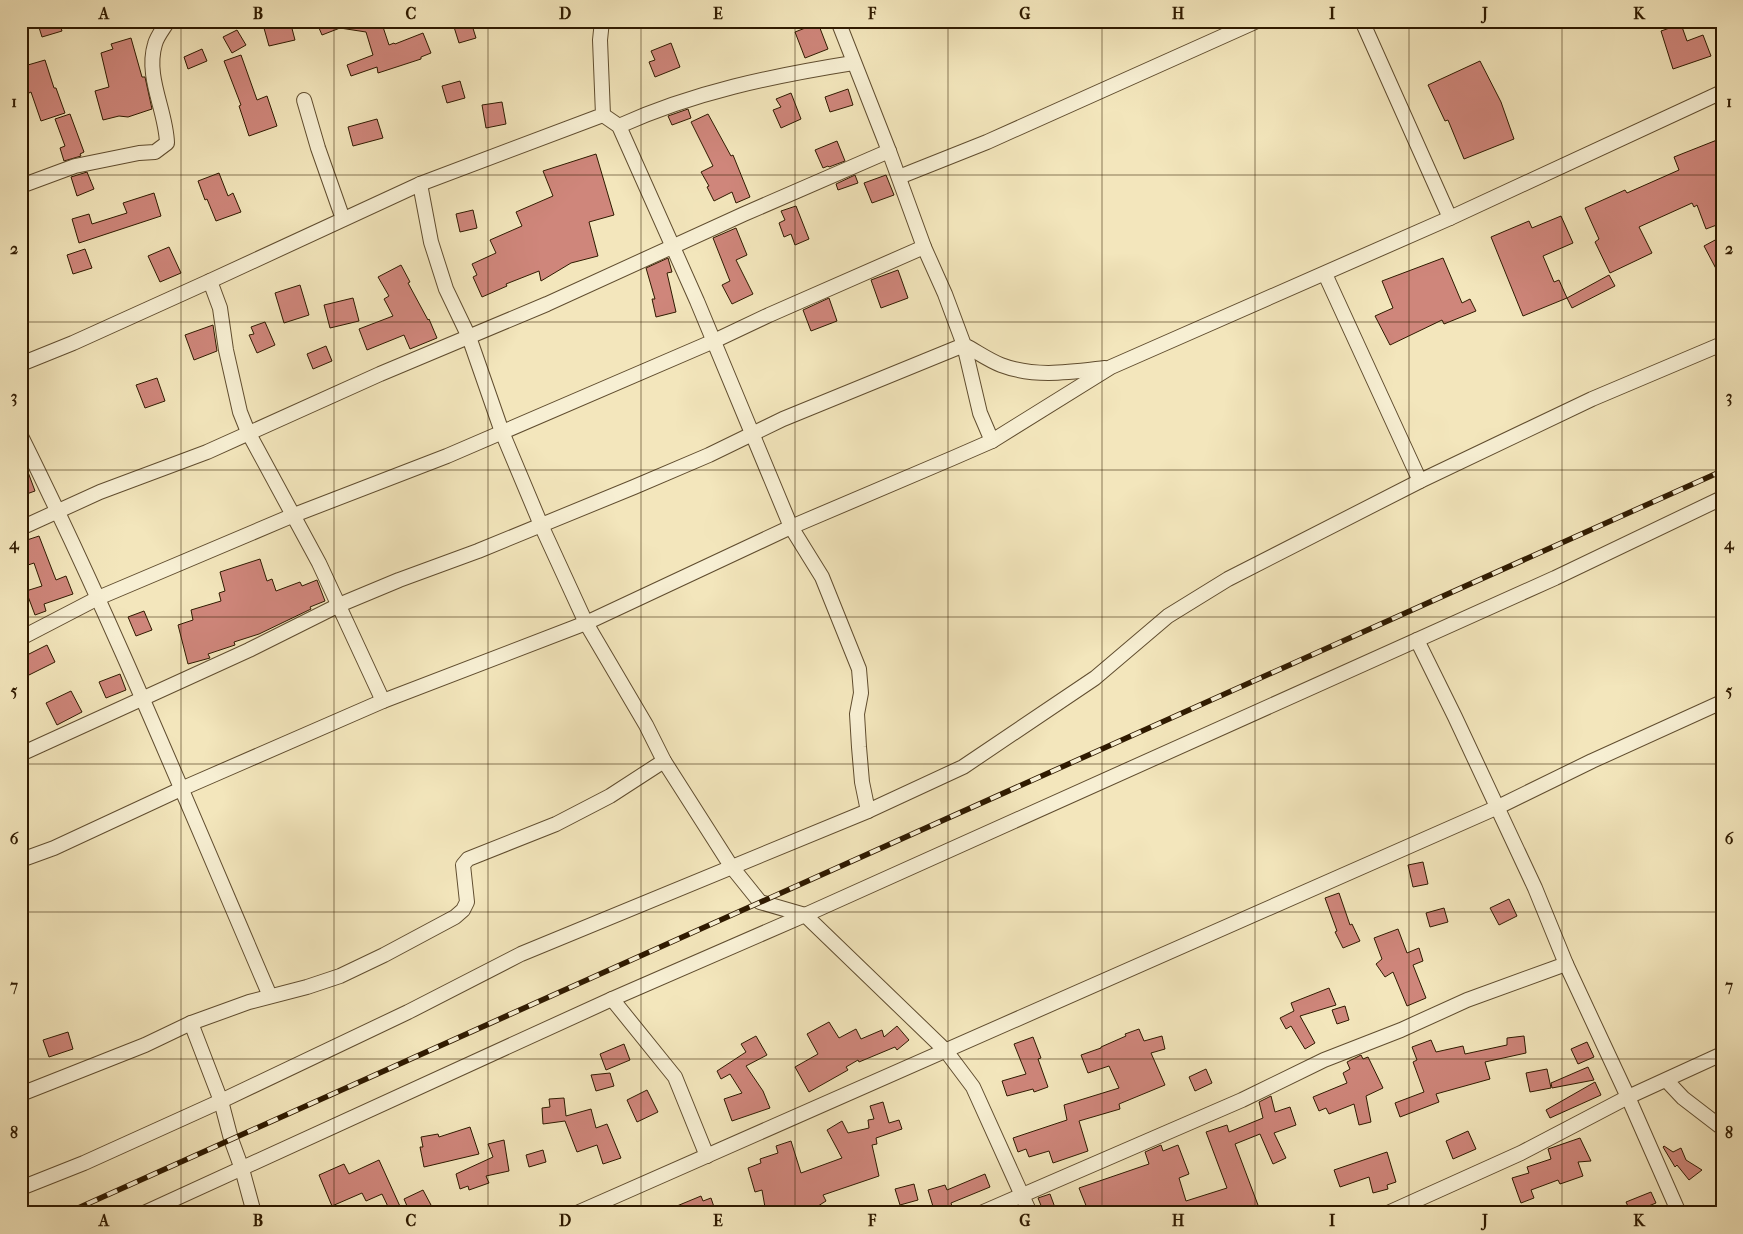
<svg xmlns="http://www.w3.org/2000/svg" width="1743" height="1234" font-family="'IM FELL French Canon',serif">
  <rect width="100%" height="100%" fill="#f3e6bc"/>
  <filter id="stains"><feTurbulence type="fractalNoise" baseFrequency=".004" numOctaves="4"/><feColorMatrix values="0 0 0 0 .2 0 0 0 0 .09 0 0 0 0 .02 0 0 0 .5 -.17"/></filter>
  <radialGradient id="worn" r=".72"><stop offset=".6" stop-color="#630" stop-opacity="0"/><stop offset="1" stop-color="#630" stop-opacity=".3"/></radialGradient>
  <!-- building -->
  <g fill="#cf867b" stroke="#2f1a00">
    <path d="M37 21H59L62 31 42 37Z"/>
    <path d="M262 21H290L295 40 269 46Z"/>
    <path d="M316 21H381L389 45 394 43 395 44 423 33 431 53 421 57V59L378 73 377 67 351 76 347 65 373 55 366 32 340 28 322 35Z"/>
    <path d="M471 22 476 38 459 43 454 27Z"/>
    <path d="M818 23 828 49 805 58 795 32Z"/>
    <path d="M1681 24 1687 41 1703 35 1711 56 1673 69 1661 31Z"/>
    <path d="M237 30 246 45 232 53 223 37Z"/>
    <path d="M131 38 142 77H145L152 109 128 117 119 116 103 120 95 91 109 87 101 53 113 49 111 44Z"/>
    <path d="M671 43 680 67 655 77 649 62 655 60 651 51Z"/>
    <path d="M202 49 207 61 188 69 184 57Z"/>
    <path d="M241 55 257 100 267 96 277 126 249 136 239 106 241 105 224 61Z"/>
    <path d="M45 60 54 88H56L65 113 41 121 31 92 21 97V67Z"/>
    <path d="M1480 61 1501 102 1514 139 1464 159 1448 120 1445 121 1428 85Z"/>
    <path d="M460 81 465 98 447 103 442 86Z"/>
    <path d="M848 89 853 105 830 112 825 97Z"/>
    <path d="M791 93 801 119 781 128 773 110 781 107 776 99Z"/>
    <path d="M502 102 506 124 486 128 482 105Z"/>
    <path d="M688 109 691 118 672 125 668 116Z"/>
    <path d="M70 114 84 152 80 154 81 156 64 161 60 148 65 146 55 119Z"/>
    <path d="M708 114 731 156 733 155 750 197 736 203 732 192 714 201 707 187 709 186 701 172 713 166 691 122Z"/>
    <path d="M377 119 383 138 353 146 348 127Z"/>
    <path d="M1722 138V223L1706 229 1697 205 1694 207 1692 203 1639 227 1652 253 1610 273 1595 242 1599 239 1585 208 1625 190 1627 193 1679 170 1674 157Z"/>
    <path d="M837 141 845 161 829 167 828 166 823 168 815 150Z"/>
    <path d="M596 154 614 215 589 222 598 256 571 263 541 281 539 271 506 284 507 286 482 297 473 277 477 275 472 264 496 253 490 240 522 226 516 212 553 196 543 171Z"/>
    <path d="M87 172 94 189 77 196 71 177Z"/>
    <path d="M219 173 228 196 233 193 241 212 216 221 207 199 205 200 198 181Z"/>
    <path d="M855 175 858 183 838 190 836 184Z"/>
    <path d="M886 175 894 195 872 203 864 183Z"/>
    <path d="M154 193 161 216 79 243 72 219 89 214 92 224 127 213 123 203Z"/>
    <path d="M796 206 809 239 795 245 791 234 784 237 779 223 785 220 781 211Z"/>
    <path d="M473 210 477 228 460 232 456 214Z"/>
    <path d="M1561 216 1573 243 1543 256 1554 282 1559 280 1567 298 1523 316 1491 237 1529 221 1532 228Z"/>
    <path d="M736 228 747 255 736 260 753 294 732 304 722 285 730 281 713 238Z"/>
    <path d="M1717 239 1722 249V280L1704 246Z"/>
    <path d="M169 247 181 273 160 282 148 256Z"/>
    <path d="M85 249 92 268 73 274 67 255Z"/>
    <path d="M668 258 672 272 667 273 676 312 656 317 652 299H655L646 268Z"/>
    <path d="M1443 258 1462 303 1470 299 1476 311 1444 324 1442 320 1390 345 1375 316 1393 308 1382 281Z"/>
    <path d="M401 265 410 282 408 283 428 320 429 319 437 338 410 349 404 335 367 350 359 329 393 316 384 299 389 296 378 277Z"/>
    <path d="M898 270 908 298 881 308 871 280Z"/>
    <path d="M1609 275 1615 286 1572 308 1567 298Z"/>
    <path d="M300 285 309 315 284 323 275 293Z"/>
    <path d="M353 298 359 321 330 328 324 305Z"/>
    <path d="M829 298 837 321 811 331 803 310Z"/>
    <path d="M265 322 275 345 257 353 249 335 254 334 251 327Z"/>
    <path d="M213 325 217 351 194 360 185 335Z"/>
    <path d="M326 346 332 361 313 369 307 354Z"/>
    <path d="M157 378 165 401 145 408 136 385Z"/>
    <path d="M21 459 25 464 35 491 21 496Z"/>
    <path d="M39 536 56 580 66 576 73 594 44 604 46 611 35 615 26 591 42 586 34 563 28 565 21 542Z"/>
    <path d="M260 559 267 581 272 579 276 591 300 582 302 586 317 580 325 601 310 607 311 609 259 634 234 642 235 645 208 654 210 658 188 664 178 625 193 620 191 610 221 601 219 593 225 591 220 572Z"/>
    <path d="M144 611 152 630 136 636 128 617Z"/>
    <path d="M47 645 55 662 21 679V658Z"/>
    <path d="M120 674 126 690 106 698 99 682Z"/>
    <path d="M71 691 82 712 57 725 46 703Z"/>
    <path d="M1423 862 1428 884 1413 887 1408 865Z"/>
    <path d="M1339 893 1350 925 1352 924 1360 941 1343 948 1335 932 1337 931 1325 898Z"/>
    <path d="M1509 899 1517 916 1499 925 1490 908Z"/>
    <path d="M1444 908 1448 922 1430 927 1426 913Z"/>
    <path d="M1398 929 1407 953 1419 948 1423 961 1413 965 1426 998 1407 1006 1393 972 1385 977 1376 964 1382 959 1374 938Z"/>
    <path d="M1329 988 1336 1005 1300 1016 1315 1043 1305 1049 1291 1026 1286 1029 1280 1018 1294 1011 1291 1003Z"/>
    <path d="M1345 1006 1349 1020 1337 1024 1332 1010Z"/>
    <path d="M829 1022 839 1038 856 1029 861 1039 882 1030 884 1037 897 1026 909 1040 897 1050 895 1047 859 1062 858 1060 846 1067 848 1070 809 1092 795 1067 818 1054 807 1034Z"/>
    <path d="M1139 1029 1144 1041 1162 1036 1165 1049 1151 1053 1165 1085 1119 1104 1120 1109 1079 1121 1088 1151 1053 1163 1049 1151 1029 1157 1026 1149 1018 1152 1013 1138 1067 1120 1064 1105 1119 1088 1109 1066 1088 1073 1081 1055 1101 1048V1047L1126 1036 1125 1034Z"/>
    <path d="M68 1032 73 1049 49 1057 43 1040Z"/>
    <path d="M756 1036 767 1055 746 1066 763 1091 770 1108 732 1121 724 1099 742 1093 730 1074 721 1079 717 1071 746 1052 741 1044Z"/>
    <path d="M1524 1036 1526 1053 1485 1062 1490 1079 1436 1094 1439 1102 1400 1117 1395 1103 1424 1092 1413 1062 1417 1060 1412 1047 1431 1040 1436 1052 1463 1046 1465 1054 1507 1045V1038Z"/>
    <path d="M1033 1037 1041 1058 1038 1059 1048 1087 1034 1092 1033 1089 1007 1096 1002 1081 1026 1074 1014 1044Z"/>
    <path d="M1587 1042 1594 1057 1578 1064 1571 1049Z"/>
    <path d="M624 1044 630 1060 606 1070 600 1054Z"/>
    <path d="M1361 1055 1363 1059 1368 1057 1383 1088 1366 1096 1371 1122 1359 1125 1354 1104 1329 1114 1326 1108 1319 1111 1313 1097 1347 1083 1343 1073 1350 1069 1347 1062Z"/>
    <path d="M1588 1067 1594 1080 1552 1088 1551 1083Z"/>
    <path d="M1206 1069 1212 1083 1195 1091 1189 1077Z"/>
    <path d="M1547 1069 1551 1088 1530 1092 1526 1073Z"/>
    <path d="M610 1073 614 1086 596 1091 591 1075Z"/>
    <path d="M1595 1082 1601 1095 1550 1118 1546 1110Z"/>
    <path d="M647 1090 658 1112 637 1122 627 1100Z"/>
    <path d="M1271 1096 1275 1112 1290 1107 1296 1125 1274 1133 1286 1158 1273 1164 1260 1134 1235 1144 1261 1213H1089L1079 1188 1149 1164 1145 1152 1161 1145 1163 1151 1178 1145 1189 1174 1179 1178 1186 1201 1227 1188 1206 1132 1227 1125 1229 1132 1263 1118 1259 1102Z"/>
    <path d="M564 1098 566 1116 591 1109 596 1128 607 1124 621 1158 603 1164 597 1145 577 1152 565 1121 543 1124 542 1108 550 1107 549 1099Z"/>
    <path d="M883 1102 889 1123 899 1120 902 1129 876 1138 877 1144 872 1145 879 1176 823 1195 826 1201 807 1213H766L762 1190 755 1192 748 1168 761 1163 760 1159 778 1153 776 1146 791 1141 801 1173 842 1158 827 1130 842 1121 848 1133 869 1128 868 1120 874 1119 870 1106Z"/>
    <path d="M470 1127 479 1154 424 1167 420 1147H423L421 1137 438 1134 439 1137Z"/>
    <path d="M1468 1131 1476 1149 1453 1159 1446 1141Z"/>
    <path d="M1580 1138 1591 1161 1578 1162 1583 1176 1560 1184 1558 1180 1531 1190 1534 1198 1521 1203 1512 1178 1529 1173 1527 1167 1551 1159 1548 1149Z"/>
    <path d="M504 1140 509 1171 486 1176 489 1183 469 1190 468 1186 460 1189 456 1174 493 1157 488 1144Z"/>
    <path d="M1664 1146 1673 1152 1681 1148 1686 1160 1702 1170 1689 1180 1677 1165 1675 1167 1663 1147Z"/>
    <path d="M543 1150 546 1162 529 1167 526 1155Z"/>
    <path d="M1387 1152 1396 1182 1387 1185 1388 1189 1373 1193 1369 1177 1340 1187 1334 1170Z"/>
    <path d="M379 1160 403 1213H391L382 1194 366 1201 362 1193 332 1206 319 1175 344 1164 349 1174Z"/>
    <path d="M985 1174 990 1187 951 1203 954 1213H935L928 1190 945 1185 947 1190Z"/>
    <path d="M914 1184 918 1200 900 1205 895 1189Z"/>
    <path d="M423 1190 431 1205 414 1213H410L404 1199Z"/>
    <path d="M1651 1192 1656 1203 1631 1213 1626 1202Z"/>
    <path d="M1050 1194 1057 1213H1044L1038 1198Z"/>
    <path d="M701 1196 703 1201 711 1198 716 1213H660Z"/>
  </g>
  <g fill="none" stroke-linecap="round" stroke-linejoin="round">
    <defs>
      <g id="street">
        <path d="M186 21H188"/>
        <path d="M838 21 889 151 924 247 945 294 964 345C976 351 988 360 1001 365 1035 378 1071 372 1105 368"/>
        <path d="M1362 21 1450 218"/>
        <path d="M304 100 318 148 343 219"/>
        <path d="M603 115 619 126 697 301 791 527 822 577 859 669 861 693 857 714 859 747 862 782 868 811"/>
        <path d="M619 126C694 92 772 76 853 63"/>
        <path d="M899 177 987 142 1257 21"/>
        <path d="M420 184 431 242 446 289 469 337 502 432 541 525 586 623 646 725 664 761 731 866 760 902 805 915 946 1051 973 1087 1030 1213"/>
        <path d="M21 186 75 166 139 153 155 152 167 143C166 110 145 77 155 44 157 36 164 28 168 21"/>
        <path d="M1325 274 1420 481"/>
        <path d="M210 281 220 308 226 350 240 412 248 432 319 563 383 701"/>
        <path d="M21 364 73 343 210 281 420 184 603 115 600 40 602 21"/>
        <path d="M21 436C112 619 189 808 270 996"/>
        <path d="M21 528 100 492 207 452 380 374 547 304 744 214 889 151"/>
        <path d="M21 638 98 598 294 515 447 456 714 341 769 315 924 247"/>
        <path d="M1417 640 1455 717 1535 888 1566 964 1628 1097 1679 1213"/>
        <path d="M21 754 249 650 339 605 399 580 478 551 634 487 709 455 783 419 964 345 980 413 992 441"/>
        <path d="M21 860 54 848 181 789 383 701 586 623 791 527 953 458 992 441 1111 367 1450 218 1722 92"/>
        <path d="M612 999 675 1077 707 1156"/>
        <path d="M191 1023 221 1101 231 1139 242 1169 254 1213"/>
        <path d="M1667 1081 1683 1098 1722 1128"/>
        <path d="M21 1094 145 1045 191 1023 249 1002 307 987 340 976 384 955 455 917 463 910 467 902 463 865 468 859 556 824 610 796 664 761"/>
        <path d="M21 1188 84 1163 221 1101 408 1012 521 954 868 811 963 767 1095 678 1168 616 1228 579 1420 481 1592 399 1722 344"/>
        <path d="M144 1213 612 999 805 915 1555 578 1722 498"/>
        <path d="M577 1213 1498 807 1592 761 1722 702"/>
        <path d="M981 1213 1242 1100 1324 1060 1401 1030 1467 1000 1566 964"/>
        <path d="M1388 1213 1521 1153 1628 1097 1722 1054"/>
      </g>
    </defs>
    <!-- street casing -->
    <use href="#street" stroke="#604d2f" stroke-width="16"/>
    <!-- street -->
    <use href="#street" stroke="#f7efd3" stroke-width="14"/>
    <defs>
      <path id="rail" d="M67 1213 1722 471"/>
    </defs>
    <!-- rail casing -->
    <use href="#rail" stroke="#2f1a00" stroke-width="5.5"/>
    <!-- rail -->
    <use href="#rail" stroke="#f7efd3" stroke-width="4" stroke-dasharray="11" stroke-linecap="butt"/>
  </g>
  <!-- grid -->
  <path fill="none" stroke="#2f1a00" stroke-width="1" stroke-opacity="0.55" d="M181 21V1213M334 21V1213M488 21V1213M641 21V1213M795 21V1213M948 21V1213M1102 21V1213M1255 21V1213M1409 21V1213M1562 21V1213M21 175H1722M21 322H1722M21 470H1722M21 617H1722M21 764H1722M21 912H1722M21 1059H1722"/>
  <!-- margin -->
  <rect width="1743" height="1234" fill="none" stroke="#f3e6bc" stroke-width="55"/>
  <rect x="28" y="28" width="1688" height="1178" fill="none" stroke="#2f1a00" stroke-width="2"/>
  <g font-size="16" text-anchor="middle" font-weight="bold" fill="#2f1a00">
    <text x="104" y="19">A</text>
    <text x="258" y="19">B</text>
    <text x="411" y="19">C</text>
    <text x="565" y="19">D</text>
    <text x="718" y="19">E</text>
    <text x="872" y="19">F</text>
    <text x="1025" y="19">G</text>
    <text x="1178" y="19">H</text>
    <text x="1332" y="19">I</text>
    <text x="1485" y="19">J</text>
    <text x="1639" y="19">K</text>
    <text x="14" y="107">1</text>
    <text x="1729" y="107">1</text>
    <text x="14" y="254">2</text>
    <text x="1729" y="254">2</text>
    <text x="14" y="402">3</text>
    <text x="1729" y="402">3</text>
    <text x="14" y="549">4</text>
    <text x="1729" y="549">4</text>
    <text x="14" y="696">5</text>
    <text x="1729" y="696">5</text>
    <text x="14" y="844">6</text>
    <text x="1729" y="844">6</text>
    <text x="14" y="991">7</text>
    <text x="1729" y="991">7</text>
    <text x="14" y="1138">8</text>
    <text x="1729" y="1138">8</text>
    <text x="104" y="1226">A</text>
    <text x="258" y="1226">B</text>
    <text x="411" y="1226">C</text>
    <text x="565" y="1226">D</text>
    <text x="718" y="1226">E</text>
    <text x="872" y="1226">F</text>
    <text x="1025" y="1226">G</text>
    <text x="1178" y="1226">H</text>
    <text x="1332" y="1226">I</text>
    <text x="1485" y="1226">J</text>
    <text x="1639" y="1226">K</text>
  </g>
  <rect width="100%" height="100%" filter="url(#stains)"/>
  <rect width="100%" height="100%" fill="url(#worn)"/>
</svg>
